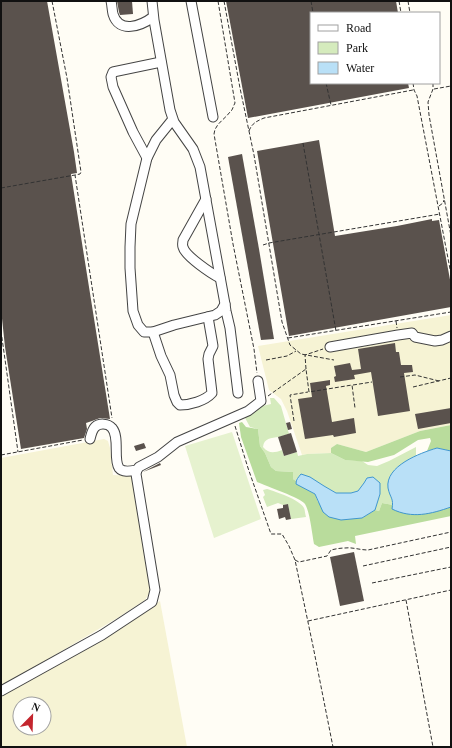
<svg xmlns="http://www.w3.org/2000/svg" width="452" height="748" font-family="'Times New Roman',serif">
  <rect width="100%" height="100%" fill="#fffdf5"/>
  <!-- farmland -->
  <g fill="#f6f3d4" fill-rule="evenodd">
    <path d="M451 315V425L420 431 366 452 337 444 331 448V453L307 454 302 455 287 411 281 399 269 390 258 346Z"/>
    <path d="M104 439 108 441 110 448 113 475 132 476 151 591 145 600 119 617 1 687V458Z"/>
    <path d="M160 601 187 747H1V694L106 637ZM20 704H44V728H20Z"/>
  </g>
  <!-- green -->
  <g fill="#d5ebbd">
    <path d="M270 398H274L281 406 289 434C285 435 282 436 279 437 271 438 264 438 263 447 269 454 274 453 282 450L284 456 297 452 298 456 307 454 331 453 345 460 362 461 368 465 377 466 389 461 416 447V456L409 459 388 481V488L393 503V505L382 503 379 511 375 510 380 494 367 478 364 483 358 491 351 493H336L324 486 297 478 296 481 293 479V472L276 471 271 467 265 453 260 446 258 429 250 427 244 416 254 408 271 404Z"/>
    <path d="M267 489C276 492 299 499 304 508 305 510 305 514 306 517L291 519 288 504 283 505 278 503 267 507 263 497 265 495 263 490Z"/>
  </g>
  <!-- forest -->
  <g fill="#b9dc9c">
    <path d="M242 422 246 427 258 429 260 446 265 453 271 467 276 471 293 472V479L296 481 297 484 315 494 318 502 362 518 375 510 379 511 382 503 393 505V509L424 514 451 507V516L355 536 356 544 348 541 319 547 314 544C312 534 310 512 305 504 301 498 266 486 257 482L241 437 239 423Z"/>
    <path d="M451 425V451L437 448 427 451 431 441 430 438 418 440 394 455 368 462 345 460 331 453V448L337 444 366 452 420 431Z"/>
  </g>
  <!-- pitch -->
  <path fill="#e6f2cf" d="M232 432 261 519 214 538 185 446Z"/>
  <!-- water -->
  <g fill="#b9e0f7" stroke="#3f96cf">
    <path d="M437 448 451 451V507C431 514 412 519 392 509 394 498 390 498 388 488 385 466 420 453 437 448Z"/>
    <path d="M301 474 310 477 324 486 336 493H351L358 491 364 483 367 478 373 477 380 483V494L375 510 362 518 341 520 329 517 323 512 315 494 296 484C296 479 298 478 301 474Z"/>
  </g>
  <!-- building -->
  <g fill="#5a524d">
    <path d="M1 1H47L74 152 77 173 71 174 110 419 100 418 92 421 86 423 87 429 84 438 21 449 5 347 1 309Z"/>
    <path d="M117 1H132L133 14 120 15 119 12Z"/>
    <path d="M226 1H396L398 13H311V83H408L409 88 248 118Z"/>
    <path d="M319 140 335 236 397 226 432 219V221L439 220 451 285V307L289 336 257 151Z"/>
    <path d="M242 154 259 249 274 339 261 340 228 157Z"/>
    <path d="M395 343 396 352H399L401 365H412L413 372 404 373 410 411 378 416 371 372 354 375 355 379 335 382 334 377 336 376 334 366 350 363 352 370 361 369 358 349Z"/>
    <path d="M330 380V385L326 386 332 422 354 418 356 433 334 437 333 435 305 439 298 399 312 397 310 383Z"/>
    <path d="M451 408V423L418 429 415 414Z"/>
    <path d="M290 422 292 429 288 430 286 423Z"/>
    <path d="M291 433 297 452 284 456 278 437Z"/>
    <path d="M144 443 146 448 136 451 134 446Z"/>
    <path d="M160 463 161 465 143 472Z"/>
    <path d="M288 504 291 519 286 520 285 517 279 519 277 509 283 508V505Z"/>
    <path d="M354 552 364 601 340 606 330 557Z"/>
  </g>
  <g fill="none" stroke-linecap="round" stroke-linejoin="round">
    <defs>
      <g id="minor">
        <path d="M111 1C112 5 112 10 113 14 119 34 141 26 153 17"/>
        <path d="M152 1 154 20 170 110 174 122 193 149 200 167 225 304 221 311 215 315 174 325 153 332H144L138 325 133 311 130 268V247L131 224 147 158 156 140 173 119"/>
        <path d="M191 1 213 117"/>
        <path d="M147 158 133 132 113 87 111 77 113 72 161 62"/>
        <path d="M206 199 183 240C183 242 182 245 183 247 185 256 212 274 220 278"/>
        <path d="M225 304 226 311 230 328 238 393"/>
        <path d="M153 332 161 356 170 375 174 395 177 402 180 405C190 405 205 401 212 393L208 359 209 354 213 346 208 317"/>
        <path d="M330 347 398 335 412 333 415 337 435 341 442 340 451 336"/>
        <path d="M90 439C91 435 92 430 95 427 99 423 108 423 112 428 120 437 113 459 119 468 123 473 131 471 137 470"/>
        <path d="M1 691 102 635 152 602 155 590 136 474 137 470 139 467 158 457 177 442 248 411 261 401 258 381"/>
      </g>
    </defs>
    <!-- minor casing -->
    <use href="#minor" stroke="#444" stroke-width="11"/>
    <!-- path -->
    <g stroke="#333" stroke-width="1" stroke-dasharray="4 2" stroke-linecap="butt">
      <path d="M52 1 67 78 81 172 80 174 75 175 112 418"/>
      <path d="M218 1 235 103C233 106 233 110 230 112 224 120 215 124 214 134L233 244 254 349 257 373"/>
      <path d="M224 1 240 88 254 155 282 322 290 345 301 354 334 360"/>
      <path d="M311 1 313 13"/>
      <path d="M399 1 401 13"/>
      <path d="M408 1 410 13"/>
      <path d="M326 83 331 105"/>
      <path d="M413 83 414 90 417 96 451 274"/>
      <path d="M433 83V89L428 102 429 115 451 236"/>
      <path d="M434 89 451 86"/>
      <path d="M249 131C252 123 257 121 264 118L413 90"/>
      <path d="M303 143 336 331"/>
      <path d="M1 188 75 175"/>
      <path d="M439 206 443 203 444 200"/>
      <path d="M263 245 269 243 440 214"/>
      <path d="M396 321 397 328"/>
      <path d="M1 331 18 452"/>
      <path d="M288 338 451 312"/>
      <path d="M266 360 287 356 296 351"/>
      <path d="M306 369 305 355 323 349"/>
      <path d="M400 377 415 375 439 381"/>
      <path d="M353 385 372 382"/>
      <path d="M413 387 451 378"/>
      <path d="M268 396 306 369 309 392 352 385 355 408"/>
      <path d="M294 421 290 395 308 392"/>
      <path d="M235 426 248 468 271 534H282L289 546 295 560 313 646 333 747"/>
      <path d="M1 455 83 440"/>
      <path d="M295 560 299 562 327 556 331 550C335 549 340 548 345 548 352 547 360 550 368 550L451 532"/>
      <path d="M363 566 451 547"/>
      <path d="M372 583 451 567"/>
      <path d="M406 600 433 747"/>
      <path d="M308 621 451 590"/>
    </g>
    <!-- minor -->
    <use href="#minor" stroke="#fff" stroke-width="9"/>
  </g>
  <!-- border -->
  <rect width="452" height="748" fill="none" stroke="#111111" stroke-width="4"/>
  <!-- legend -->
  <rect x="310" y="12" width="130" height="72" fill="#ffffff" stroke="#a0a0a0"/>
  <rect x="318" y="25" width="20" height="6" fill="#ffffff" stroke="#a0a0a0"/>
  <text x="346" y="32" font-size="12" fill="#111111">Road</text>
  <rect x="318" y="42" width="20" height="12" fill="#d5ebbd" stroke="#a0a0a0"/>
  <text x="346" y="52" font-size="12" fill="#111111">Park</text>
  <rect x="318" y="62" width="20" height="12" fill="#b9e0f7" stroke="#a0a0a0"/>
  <text x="346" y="72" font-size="12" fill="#111111">Water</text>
  <!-- north arrow -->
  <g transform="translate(32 716) rotate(23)"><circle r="19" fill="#ffffff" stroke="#a0a0a0"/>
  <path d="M0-3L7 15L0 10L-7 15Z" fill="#c4262e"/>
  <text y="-6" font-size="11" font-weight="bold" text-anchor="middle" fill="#111111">N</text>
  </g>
</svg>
